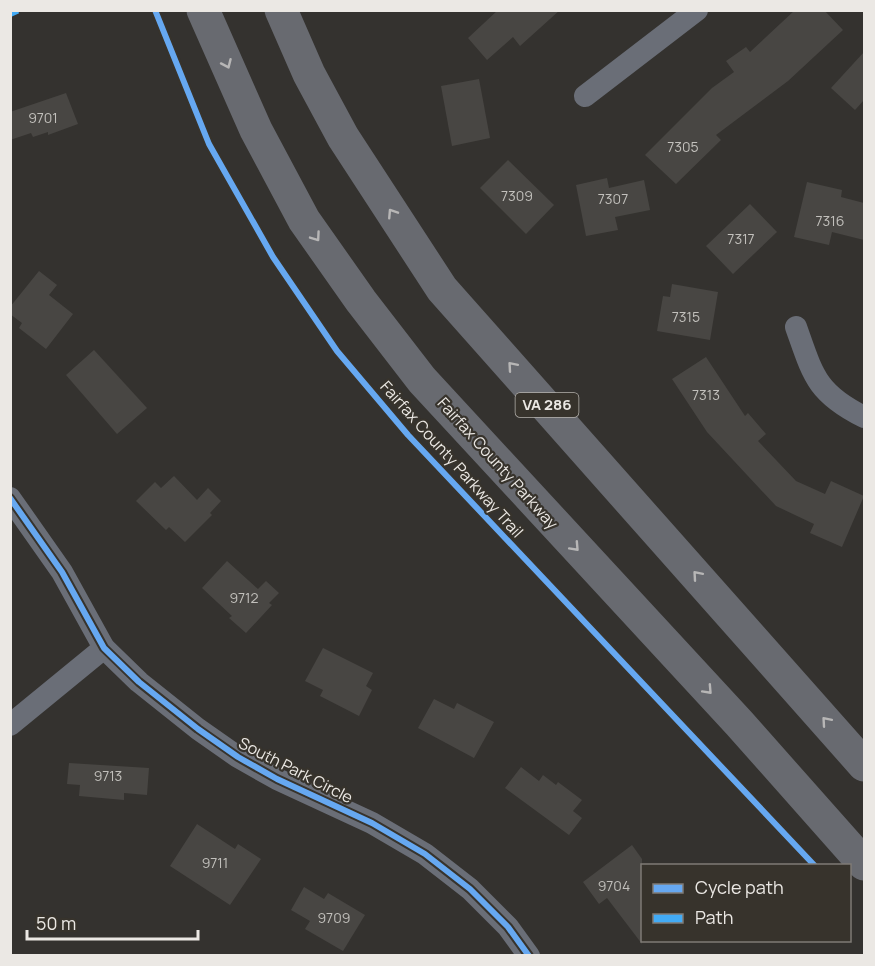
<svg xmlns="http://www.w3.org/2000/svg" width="875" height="966" font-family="Manrope,sans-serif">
  <rect width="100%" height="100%" fill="#34322f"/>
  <!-- building -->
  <g fill="#484643">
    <path d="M498 10H560L520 46 513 37 487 60 468 38Z"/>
    <path d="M795 10H824L843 30 788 81 716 135 721 140 676 184 645 155 712 88 734 72 726 61 746 47 750 52Z"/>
    <path d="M864 52V100L855 110 831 88Z"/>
    <path d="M479 79 490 138 452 146 441 86Z"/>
    <path d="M66 93 78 124 48 135V132L33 137 31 133 10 140V112Z"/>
    <path d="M508 160 554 205 526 234 480 188Z"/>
    <path d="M607 178 609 188 644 180 650 210 615 217 618 230 586 236 576 185Z"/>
    <path d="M807 182 842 190 841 197 864 203V240L832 232 829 245 794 237Z"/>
    <path d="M750 204 777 232 733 274 706 246Z"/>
    <path d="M39 271 57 285 49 295 73 314 46 349 19 328 22 323 10 314V307Z"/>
    <path d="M672 284 718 292 710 340 657 331 663 296 670 297Z"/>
    <path d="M94 350 147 408 117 434 66 375Z"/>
    <path d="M706 357 745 416 748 413 766 434 758 441 796 481 825 494 831 481 864 496 842 547 810 533 814 524 776 506 707 432 672 379Z"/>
    <path d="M174 476 197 500 208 488 221 501 210 513 212 515 185 542 169 527 166 530 136 501 155 482 161 488Z"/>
    <path d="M227 561 258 589 266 581 279 593 269 603 272 605 246 633 229 618 232 616 202 588Z"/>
    <path d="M323 648 373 673 366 686 372 690 359 716 320 696 323 690 305 681Z"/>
    <path d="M434 699 454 709 457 703 494 722 474 758 418 728Z"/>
    <path d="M69 763 149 768 147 795 124 793V800L79 796 80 785 67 784Z"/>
    <path d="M521 767 539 781 543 775 556 785 558 782 582 800 573 811 582 818 569 835 505 788Z"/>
    <path d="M197 824 235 849 238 844 261 859 230 905 170 866Z"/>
    <path d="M632 845 642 859V944L607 898 599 904 583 882Z"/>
    <path d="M304 887 324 899 328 893 365 915 343 951 305 929 310 921 291 910Z"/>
  </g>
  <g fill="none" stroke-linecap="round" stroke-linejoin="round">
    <!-- street -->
    <g stroke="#6a6e77" stroke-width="22">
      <path d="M585 96 697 10"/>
      <path d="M796 327C813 375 816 393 864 417"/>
      <path d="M10 498 62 572 104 648 139 682 198 729 238 757 277 779 372 823 425 854 470 889 508 927 529 956"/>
      <path d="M10 725 104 648"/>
    </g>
    <!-- highway -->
    <g stroke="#686a70" stroke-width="33">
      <path d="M203 10 256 130 304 220 361 301 422 380 739 723 864 864"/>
      <path d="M281 10 309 74 343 137 442 289 864 765"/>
    </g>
    <!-- quiet -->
    <path stroke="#42abf6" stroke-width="4.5" stroke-dasharray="9 4.5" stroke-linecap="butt" d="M10 15 21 10"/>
    <defs>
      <g id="cycleway">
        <path d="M155 10 209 144 273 257 337 351 408 435 815 866"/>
        <path d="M10 498 62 572 104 648 139 682 198 729 238 757 277 779 372 823 425 854 470 889 508 927 529 956"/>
      </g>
    </defs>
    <!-- cycleway casing -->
    <use href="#cycleway" stroke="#37332c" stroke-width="10"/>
    <!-- cycleway -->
    <use href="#cycleway" stroke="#66a8f1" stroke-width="6"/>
  </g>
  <!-- one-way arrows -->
  <defs><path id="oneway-chevron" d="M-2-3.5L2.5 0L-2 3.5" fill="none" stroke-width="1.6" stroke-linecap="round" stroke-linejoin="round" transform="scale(1.5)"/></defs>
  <g stroke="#b7b6b6">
    <use href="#oneway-chevron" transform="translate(227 64) rotate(66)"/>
    <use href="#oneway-chevron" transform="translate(392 213) rotate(-123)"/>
    <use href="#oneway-chevron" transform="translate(316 237) rotate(55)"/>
    <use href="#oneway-chevron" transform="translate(512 366) rotate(-131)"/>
    <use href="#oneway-chevron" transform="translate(575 547) rotate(47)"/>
    <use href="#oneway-chevron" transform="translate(697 575) rotate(-131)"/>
    <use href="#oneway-chevron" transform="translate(708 690) rotate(47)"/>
    <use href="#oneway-chevron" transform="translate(826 721) rotate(-131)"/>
  </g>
  <g text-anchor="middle" stroke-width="4.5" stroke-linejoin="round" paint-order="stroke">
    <!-- number labels -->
    <g font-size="14" fill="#c2c0bc">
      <text x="43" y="123">9701</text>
      <text x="683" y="152">7305</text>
      <text x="517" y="201">7309</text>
      <text x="613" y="204">7307</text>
      <text x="830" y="226">7316</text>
      <text x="741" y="244">7317</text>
      <text x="686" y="322">7315</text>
      <text x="706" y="400">7313</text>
      <text x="244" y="603">9712</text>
      <text x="108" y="781">9713</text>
      <text x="215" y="868">9711</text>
      <text x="614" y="891">9704</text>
      <text x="334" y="923">9709</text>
    </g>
    <!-- shield labels -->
    <rect fill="#37332c" stroke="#b5b2ad" stroke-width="1.5" x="515.5" y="393" width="63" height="24" rx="4.5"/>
    <g font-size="15" font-weight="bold" fill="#ebe8e4">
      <text x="547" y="410">VA 286</text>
    </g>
    <!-- street labels -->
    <g font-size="16" fill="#ebe8e4" stroke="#37332c">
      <text transform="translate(452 459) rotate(48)" y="6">Fairfax County Parkway Trail</text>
      <text transform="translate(498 463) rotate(48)" y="6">Fairfax County Parkway</text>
      <text transform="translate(296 770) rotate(27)" y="6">South Park Circle</text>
    </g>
  </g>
  <!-- border -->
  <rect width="875" height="966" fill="none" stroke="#ebe8e4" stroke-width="24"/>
  <!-- legend -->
  <rect x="641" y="864" width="210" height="78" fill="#37332c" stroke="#7f7b76" stroke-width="1.5"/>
  <rect x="653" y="884" width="30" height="9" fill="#66a8f1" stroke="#7f7b76" stroke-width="1.5"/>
  <text x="695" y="894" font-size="18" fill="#ebe8e4">Cycle path</text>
  <rect x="653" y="914" width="30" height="9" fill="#42abf6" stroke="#7f7b76" stroke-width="1.5"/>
  <text x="695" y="924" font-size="18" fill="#ebe8e4">Path</text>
  <!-- scale -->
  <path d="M27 930v9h171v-9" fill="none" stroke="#ebe8e4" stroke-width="3"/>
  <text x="36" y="930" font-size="18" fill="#ebe8e4" stroke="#37332c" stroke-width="4.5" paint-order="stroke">50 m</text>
</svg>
